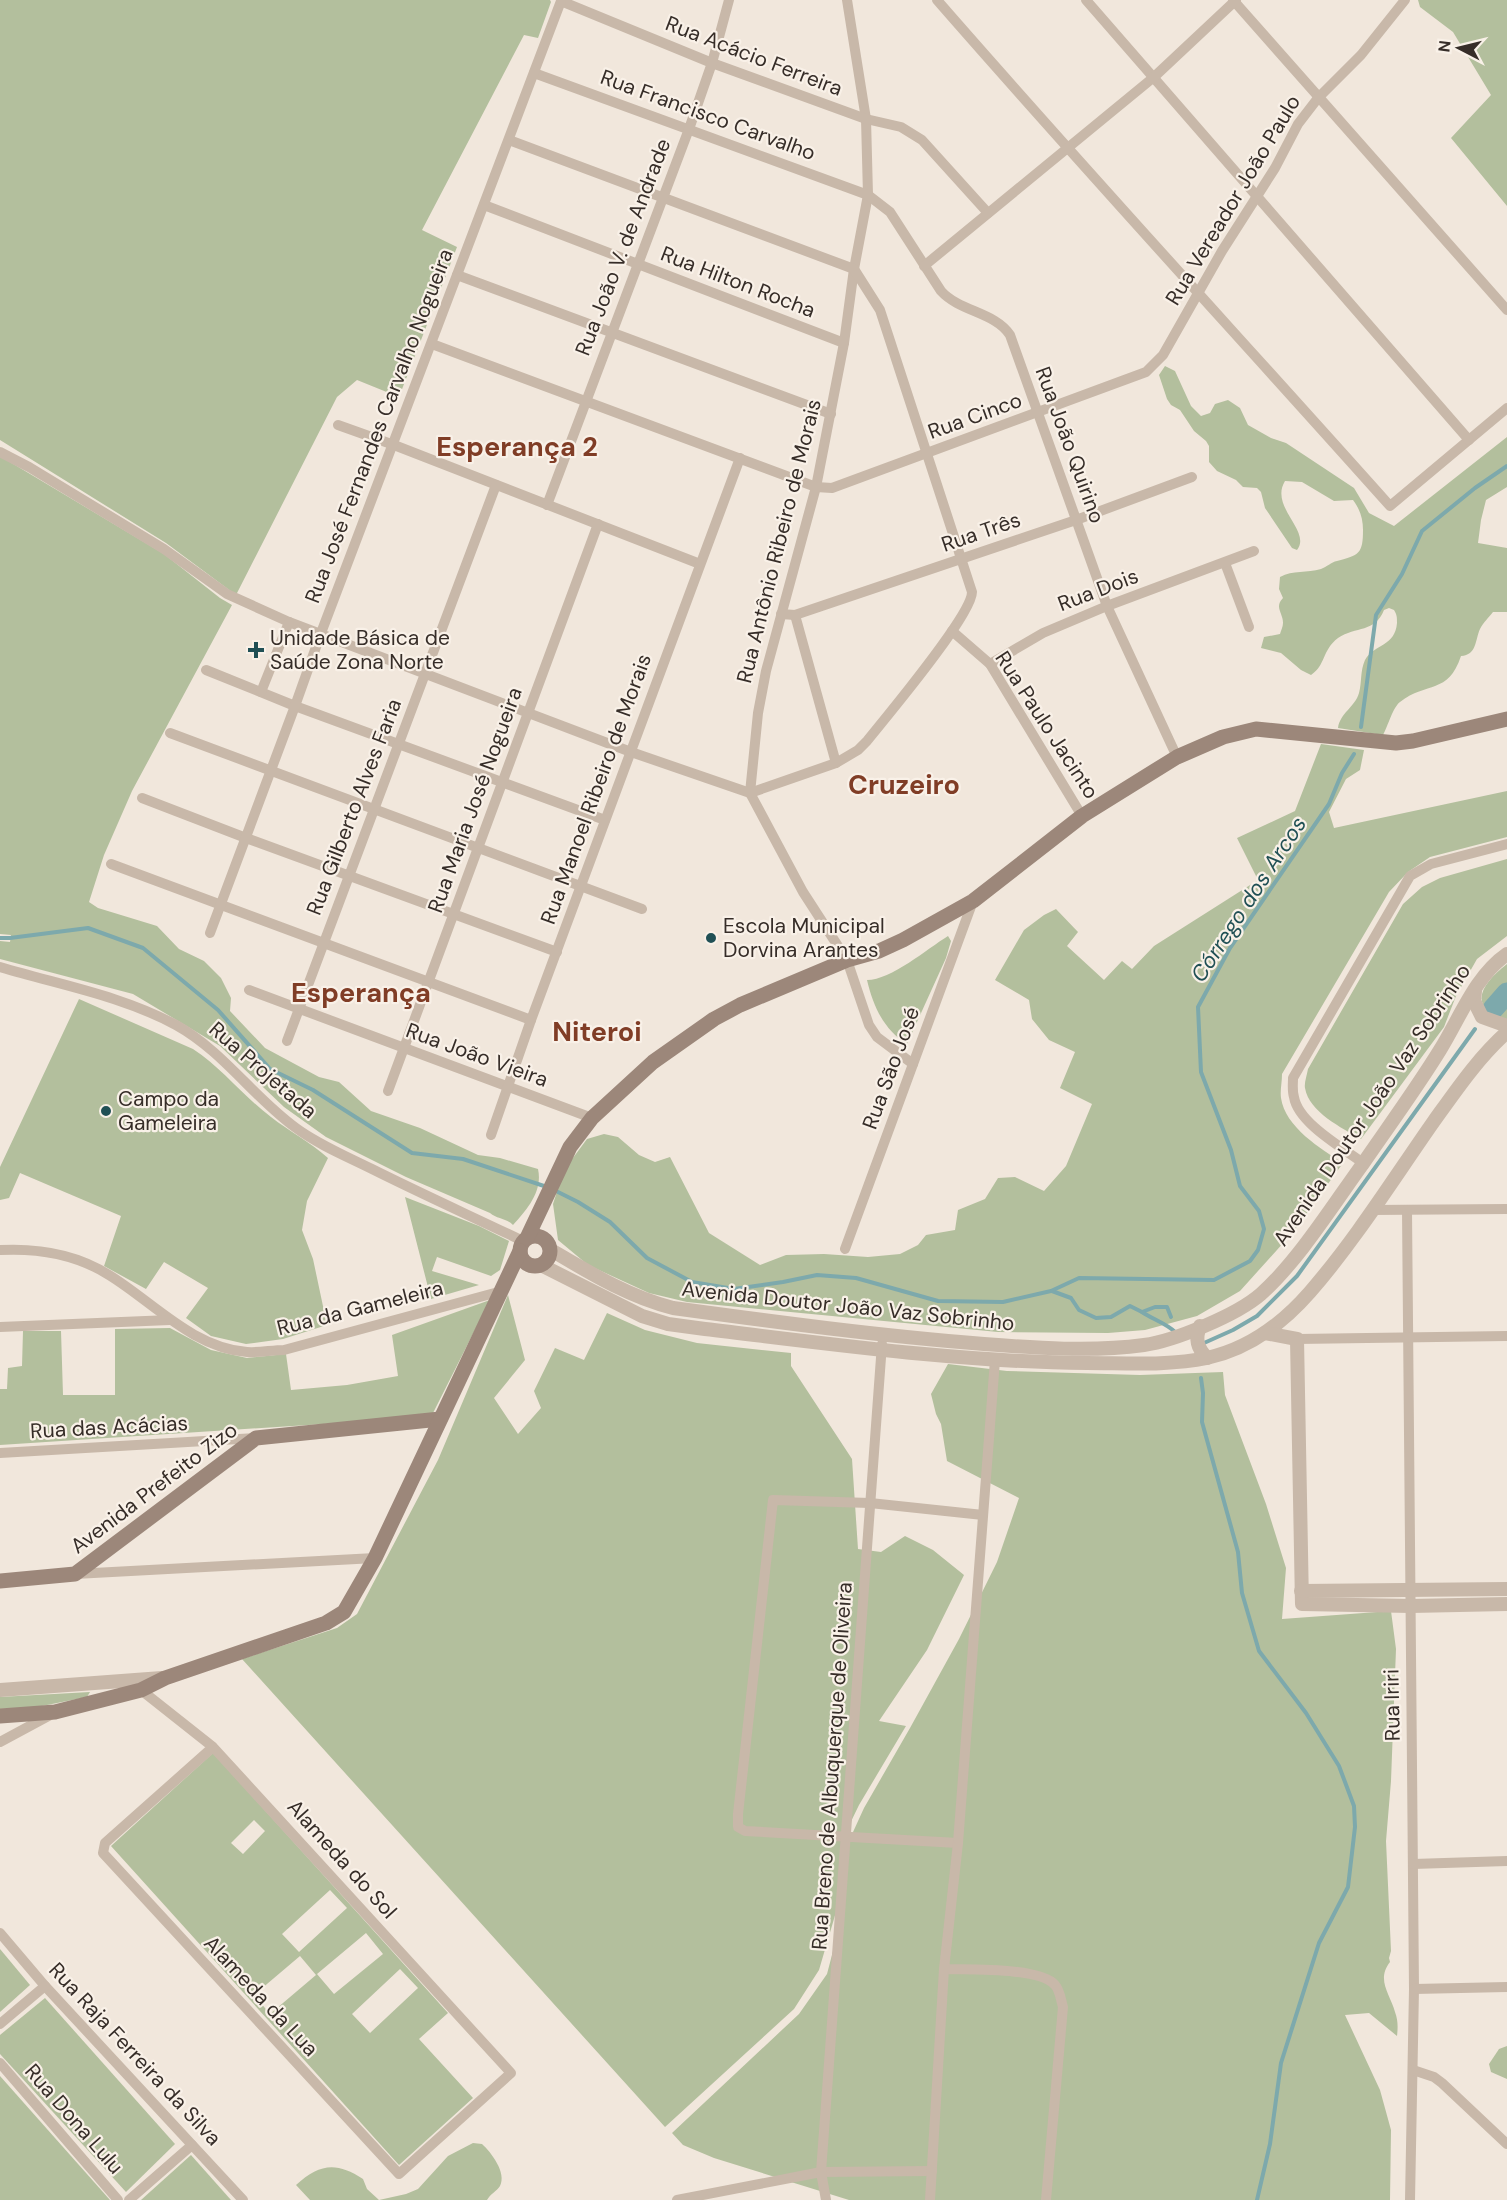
<svg xmlns="http://www.w3.org/2000/svg" width="1507" height="2200" font-family="'DM Sans',sans-serif">
  <rect width="100%" height="100%" fill="#f1e7dc"/>
  <!-- green -->
  <g fill="#b3bf9d" fill-rule="evenodd">
    <path d="M0 0H550L551 2 538 38 524 35 422 230 457 247 399 397 357 380 337 397 236 595 166 543 0 440Z"/>
    <path d="M1418 0H1507V206L1451 138 1491 95 1453 32 1420 7Z"/>
    <path d="M1165 366 1175 371 1191 406 1201 416 1210 413 1215 404 1228 400 1240 408 1248 425 1271 438 1286 443 1354 488 1369 513 1394 526 1507 437V487L1486 500 1481 520 1478 543 1507 548V612H1493C1489 617 1483 623 1480 629 1475 640 1477 655 1461 656 1448 695 1427 681 1400 702 1393 707 1388 726 1383 735L1338 728C1340 713 1355 707 1359 693 1362 682 1360 671 1365 660 1375 643 1395 647 1397 623 1397 617 1397 615 1394 610L1389 608 1384 610C1375 633 1356 626 1338 638 1322 650 1326 665 1311 675L1301 670 1281 653 1261 648 1264 637 1280 634C1281 630 1283 627 1283 623 1283 613 1274 607 1283 598L1279 589 1280 577C1293 570 1307 573 1321 569 1327 567 1331 562 1337 561 1359 555 1363 554 1363 530 1363 519 1360 509 1353 500L1334 501 1302 482 1285 481C1269 507 1312 531 1297 550L1292 548 1265 508 1261 492 1257 488 1243 487 1236 480 1217 471 1209 462V446L1206 441 1194 431 1180 410 1171 405 1167 399 1159 375Z"/>
    <path d="M0 456 164 554 220 598 232 605 132 791 104 855 89 902 98 908 157 926 179 949 204 961 221 978 231 998 230 1011 265 1048 319 1077 339 1082 371 1111 420 1128 478 1155 500 1158 538 1169C543 1191 527 1210 513 1225 506 1218 497 1219 490 1213L406 1177 326 1137 284 1107 220 1046 133 994 0 959V941L10 942 11 935 0 934Z"/>
    <path d="M1321 744 1364 750 1360 770 1346 779 1329 812 1334 828 1507 791V837L1430 857 1408 872 1389 892 1282 1074C1282 1082 1280 1091 1281 1098 1285 1127 1321 1149 1343 1163L1294 1231 1240 1291 1197 1316 1145 1330 1108 1333 998 1332 687 1302 649 1293 588 1265 558 1240 553 1204 564 1170 587 1139 604 1134 618 1137 639 1155 655 1162 670 1157 709 1233 760 1265 786 1255 824 1254 868 1257 900 1254 918 1245 926 1235 955 1230 958 1210 985 1199 998 1178 1015 1177 1044 1191 1066 1166 1092 1104 1060 1088 1075 1052 1049 1040 1032 1019 1029 1000 995 980 1024 930 1044 915 1056 909 1078 932 1067 946 1104 980 1122 961 1132 969 1154 946 1258 880 1237 838 1295 811Z"/>
    <path d="M1507 859V936L1477 959 1456 996 1444 1027 1361 1139C1342 1128 1309 1112 1305 1088 1304 1083 1307 1075 1308 1069L1403 904 1422 887 1440 878Z"/>
    <path d="M948 936 951 941 946 958 907 1044C884 1030 873 1006 867 980 891 980 927 949 948 936Z"/>
    <path d="M1507 964V1020C1466 1008 1481 984 1507 964Z"/>
    <path d="M79 999 193 1049C222 1068 243 1096 271 1117 289 1131 310 1142 328 1158L307 1201 302 1230 313 1259 327 1325 283 1339 246 1344 211 1336 186 1318 208 1288 164 1262 146 1289 104 1266 121 1216 20 1173 9 1198 0 1200V1167Z"/>
    <path d="M405 1197 479 1226 509 1241 500 1270 491 1276 437 1257 432 1271 479 1285 431 1299Z"/>
    <path d="M508 1295 525 1360 494 1398 518 1434 541 1408 534 1391 555 1348 584 1360 607 1313 645 1330 697 1343 791 1353V1366L852 1459 858 1549 881 1552 905 1536 933 1550 964 1575 927 1650 879 1721 906 1726 859 1805 842 1840 836 1912 819 1970 794 2009 665 2127 242 1659 337 1628 357 1614 438 1460Z"/>
    <path d="M490 1300 431 1417 0 1445V1389H7L8 1368 22 1366 23 1331H61L63 1395H115V1329L170 1328 211 1350 247 1358 286 1354 291 1390 347 1385 398 1376 392 1335Z"/>
    <path d="M948 1364 1007 1371 1140 1375 1223 1372 1225 1395 1266 1504 1286 1568 1282 1619 1391 1611 1396 1649 1391 1781 1386 1841 1391 1951 1389 1958 1390 1962C1376 1980 1390 1994 1395 2012 1398 2020 1398 2027 1397 2036L1369 2013 1345 2015 1380 2090 1391 2130 1390 2200H849L714 2158 683 2145 672 2133 799 2014 827 1974 843 1913 848 1843 864 1808 910 1728 959 1639 997 1562 1019 1498 947 1461 941 1424 936 1414 931 1394Z"/>
    <path d="M90 1692 87 1697 37 1707 0 1709V1697Z"/>
    <path d="M213 1753 448 2013 419 2039 473 2098 399 2165 111 1846ZM254 1820 265 1831 243 1854 231 1843ZM330 1890 347 1908 299 1952 282 1934ZM366 1933 383 1954 334 1994 317 1974ZM300 1956 316 1975 270 2014 254 1995ZM400 1969 418 1988 370 2033 352 2014Z"/>
    <path d="M0 1949 30 1985 0 2012Z"/>
    <path d="M45 1998 175 2144 126 2192 0 2054V2035Z"/>
    <path d="M1507 2046V2079L1491 2072 1489 2064 1499 2049Z"/>
    <path d="M0 2076 110 2200H0Z"/>
    <path d="M473 2143 482 2144C491 2152 507 2173 500 2186 497 2191 490 2194 487 2200H310L296 2185C319 2164 336 2161 363 2179L367 2189 379 2200 406 2194 418 2189 448 2156Z"/>
    <path d="M191 2155 231 2200H141Z"/>
  </g>
  <g fill="none" stroke-linecap="round" stroke-linejoin="round">
    <!-- stream -->
    <g stroke="#7da9ac" stroke-width="4">
      <path d="M1361 727 1376 615 1402 574 1422 531 1475 488 1507 466"/>
      <path d="M0 938H10L88 928 143 948 218 1010 270 1069 313 1090 412 1153 463 1159 547 1187"/>
      <path d="M554 1190 578 1202 610 1222 647 1258 692 1282 734 1289 783 1282 817 1275 856 1278 938 1301 1003 1302 1051 1291 1079 1278 1214 1280 1250 1261 1258 1250 1264 1229 1259 1211 1240 1186 1231 1150 1201 1072 1198 1007 1230 948 1329 804 1342 773 1354 754"/>
      <path d="M1052 1291 1071 1298 1079 1310 1096 1318 1111 1317 1130 1306 1142 1312 1155 1307H1167L1171 1317"/>
      <path d="M1142 1312C1152 1319 1166 1323 1175 1332"/>
      <path d="M1204 1343 1233 1330 1257 1316 1297 1276 1475 1029"/>
      <path d="M1201 1378 1203 1393 1202 1422 1238 1552 1242 1593 1259 1651 1306 1713 1339 1766 1354 1806 1355 1827 1348 1887 1319 1943 1281 2063 1270 2144 1257 2200"/>
    </g>
    <!-- river -->
    <path stroke="#7da9ac" stroke-width="21" d="M1493 1009 1507 993"/>
    <!-- minor -->
    <g stroke="#c8b8a9" stroke-width="10">
      <path d="M847 0 866 119 868 195 854 269 844 343 816 487 766 671 758 713 750 793 803 892 847 960 869 1025 877 1037 913 1064"/>
      <path d="M937 0C1086 171 1239 337 1390 506L1507 408"/>
      <path d="M1086 0 1469 440"/>
      <path d="M1233 0 1507 310"/>
      <path d="M561 1 712 63 866 119 901 127 922 140 988 213"/>
      <path d="M534 73 868 195 890 212 941 291C960 312 995 312 1010 335L1107 606 1177 757"/>
      <path d="M484 205 844 343"/>
      <path d="M924 266 1154 77 1236 0"/>
      <path d="M457 275 831 414"/>
      <path d="M432 344 816 487 832 488 1146 372 1163 355 1222 251 1275 168 1298 124 1318 98 1361 55 1405 0"/>
      <path d="M338 425 394 445 700 564"/>
      <path d="M0 452 29 467 164 549 227 594 289 622 631 752 750 793 836 763 858 750 867 741C887 716 972 615 972 592L880 310 854 269 509 140"/>
      <path d="M547 505 689 129 712 63 729 0"/>
      <path d="M1225 563 1249 627"/>
      <path d="M781 614 795 615 1076 520 1192 477"/>
      <path d="M795 615 836 763"/>
      <path d="M952 631 990 664 1082 816"/>
      <path d="M990 664 1043 633 1107 606 1254 551"/>
      <path d="M206 670 295 706 605 820"/>
      <path d="M261 692 289 622"/>
      <path d="M170 733 642 909"/>
      <path d="M142 798 246 838 557 952"/>
      <path d="M111 864 531 1020"/>
      <path d="M210 933 295 706 321 633 561 1"/>
      <path d="M0 967C60 985 120 995 176 1025 223 1051 253 1097 296 1128 319 1145 346 1156 372 1169 422 1194 473 1217 523 1241"/>
      <path d="M249 990 592 1118"/>
      <path d="M287 1041 496 485"/>
      <path d="M388 1091 598 524"/>
      <path d="M491 1135 531 1020 740 458"/>
      <path d="M1363 1163C1343 1148 1298 1123 1294 1097 1292 1091 1293 1084 1293 1078L1410 876 1431 864 1507 844"/>
      <path d="M1372 1210 1507 1209"/>
      <path d="M1407 1210 1414 1989 1410 2200"/>
      <path d="M845 1249 973 901"/>
      <path d="M0 1250C38 1248 76 1254 109 1275 153 1302 193 1348 247 1352 259 1353 272 1350 284 1350L502 1291"/>
      <path d="M0 1327 170 1320"/>
      <path d="M1297 1339 1507 1336"/>
      <path d="M0 1453 256 1438"/>
      <path d="M75 1574 375 1558"/>
      <path d="M139 1686 141 1690 213 1747 511 2073 399 2174 103 1853 105 1843 213 1747"/>
      <path d="M0 1742 52 1714"/>
      <path d="M958 1843 745 1831 738 1827V1814L773 1500 870 1503 983 1515"/>
      <path d="M1413 1864 1507 1861"/>
      <path d="M0 1933 45 1986 243 2200"/>
      <path d="M944 1969C968 1970 1040 1967 1055 1985 1060 1990 1061 2001 1063 2007L1046 2200"/>
      <path d="M1414 1989 1507 1987"/>
      <path d="M0 2024 45 1986"/>
      <path d="M0 2063 118 2200"/>
      <path d="M1413 2070 1434 2077 1442 2083 1507 2144"/>
      <path d="M129 2200 192 2145"/>
      <path d="M677 2200 821 2172 932 2171"/>
      <path d="M826 2200 821 2172 882 1344"/>
      <path d="M930 2200 944 1969 958 1843 995 1360"/>
    </g>
    <!-- tertiary -->
    <g stroke="#c8b8a9" stroke-width="14">
      <path d="M1475 991 1474 1001 1482 1017 1507 1026"/>
      <path d="M551 1250C590 1273 629 1297 673 1308 776 1322 880 1336 984 1344 1036 1348 1092 1352 1144 1345 1174 1341 1237 1315 1261 1294 1298 1261 1333 1205 1362 1165 1388 1127 1416 1089 1440 1050 1460 1018 1475 976 1507 954"/>
      <path d="M541 1265 642 1316 668 1324 705 1329C832 1344 959 1362 1087 1363 1127 1363 1168 1366 1207 1358 1248 1349 1283 1323 1310 1292 1356 1239 1394 1178 1434 1121 1457 1089 1478 1058 1507 1032"/>
      <path d="M1200 1326C1195 1339 1197 1348 1207 1358"/>
      <path d="M1265 1333 1297 1339 1302 1604 1411 1606 1507 1604"/>
      <path d="M1301 1591 1507 1589"/>
      <path d="M0 1690 162 1678"/>
    </g>
    <!-- secondary -->
    <g stroke="#9c877a" stroke-width="15">
      <circle cx="535" cy="1251" r="15"/>
      <path d="M527 1238 570 1147 592 1118 653 1062 714 1019 740 1005 847 960 879 951 903 940 973 901 1082 816 1177 757 1223 737 1256 729 1396 743 1413 741 1507 719"/>
      <path d="M0 1581 75 1574 256 1438 440 1419"/>
      <path d="M0 1716 55 1712 141 1690 165 1678 326 1623 344 1612 375 1558 520 1251"/>
    </g>
  </g>
  <!-- markers -->
  <g fill="#205055" stroke="#f9f1e8" stroke-width="2">
    <path d="M253 641h6v6h6v6h-6v6h-6v-6h-6v-6h6z"/>
    <circle cx="711" cy="938" r="6"/>
    <circle cx="106" cy="1111" r="6"/>
  </g>
  <g text-anchor="middle" stroke-width="4.5" stroke-linejoin="round" paint-order="stroke">
    <!-- street labels -->
    <g font-size="21" fill="#362d28" stroke="#f9f1e8">
      <text transform="translate(754 56) rotate(21)" y="7">Rua Acácio Ferreira</text>
      <text transform="translate(708 115) rotate(20)" y="7">Rua Francisco Carvalho</text>
      <text transform="translate(1233 200) rotate(-59)" y="7">Rua Vereador João Paulo</text>
      <text transform="translate(623 247) rotate(-69)" y="7">Rua João V. de Andrade</text>
      <text transform="translate(738 282) rotate(21)" y="7">Rua Hilton Rocha</text>
      <text transform="translate(975 416) rotate(-20)" y="7">Rua Cinco</text>
      <text transform="translate(379 426) rotate(-69)" y="7">Rua José Fernandes Carvalho Nogueira</text>
      <text transform="translate(1070 445) rotate(70)" y="7">Rua João Quirino</text>
      <text transform="translate(981 532) rotate(-19)" y="7">Rua Três</text>
      <text transform="translate(779 541) rotate(-76)" y="7">Rua Antônio Ribeiro de Morais</text>
      <text transform="translate(1098 590) rotate(-21)" y="7">Rua Dois</text>
      <text transform="translate(1047 725) rotate(57)" y="7">Rua Paulo Jacinto</text>
      <text transform="translate(596 789) rotate(-70)" y="7">Rua Manoel Ribeiro de Morais</text>
      <text transform="translate(475 800) rotate(-70)" y="7">Rua Maria José Nogueira</text>
      <text transform="translate(354 807) rotate(-69)" y="7">Rua Gilberto Alves Faria</text>
      <text transform="translate(477 1055) rotate(20)" y="7">Rua João Vieira</text>
      <text transform="translate(891 1068) rotate(-70)" y="7">Rua São José</text>
      <text transform="translate(263 1070) rotate(41)" y="7">Rua Projetada</text>
      <text transform="translate(1372 1105) rotate(-56)" y="7">Avenida Doutor João Vaz Sobrinho</text>
      <text transform="translate(848 1306) rotate(6)" y="7">Avenida Doutor João Vaz Sobrinho</text>
      <text transform="translate(360 1308) rotate(-14)" y="7">Rua da Gameleira</text>
      <text transform="translate(109 1427) rotate(-3)" y="7">Rua das Acácias</text>
      <text transform="translate(154 1488) rotate(-37)" y="7">Avenida Prefeito Zizo</text>
      <text transform="translate(1392 1705) rotate(-91)" y="7">Rua Iriri</text>
      <text transform="translate(832 1766) rotate(-86)" y="7">Rua Breno de Albuquerque de Oliveira</text>
      <text transform="translate(342 1859) rotate(48)" y="7">Alameda do Sol</text>
      <text transform="translate(261 1996) rotate(47)" y="7">Alameda da Lua</text>
      <text transform="translate(135 2054) rotate(47)" y="7">Rua Raja Ferreira da Silva</text>
      <text transform="translate(74 2119) rotate(49)" y="7">Rua Dona Lulu</text>
    </g>
    <!-- poi labels -->
    <g font-size="21" fill="#362d28" stroke="#f9f1e8" text-anchor="start">
      <text x="270" y="645">Unidade Básica de<tspan x="270" dy="24">Saúde Zona Norte</tspan></text>
      <text x="723" y="933">Escola Municipal<tspan x="723" dy="24">Dorvina Arantes</tspan></text>
      <text x="118" y="1106">Campo da<tspan x="118" dy="24">Gameleira</tspan></text>
    </g>
    <!-- water labels -->
    <g font-size="22" font-style="italic" fill="#205055" stroke="#f9f1e8">
      <text transform="translate(1248 899) rotate(-57)" y="8">Córrego dos Arcos</text>
    </g>
    <!-- district labels -->
    <g font-size="27" font-weight="bold" fill="#803d26" stroke="#f9f1e8">
      <text x="517" y="456">Esperança 2</text>
      <text x="904" y="794">Cruzeiro</text>
      <text x="361" y="1002">Esperança</text>
      <text x="597" y="1041">Niteroi</text>
    </g>
  </g>
  <!-- north arrow -->
  <g transform="translate(1459 48) rotate(277)" stroke="#f9f1e8" stroke-width="4.5" paint-order="stroke">
  <path d="M0-4.5L10 22L0 15L-10 22Z" fill="#362d28"/>
  <text y="-9" font-size="16" font-weight="bold" text-anchor="middle" fill="#362d28">N</text>
  </g>
</svg>
